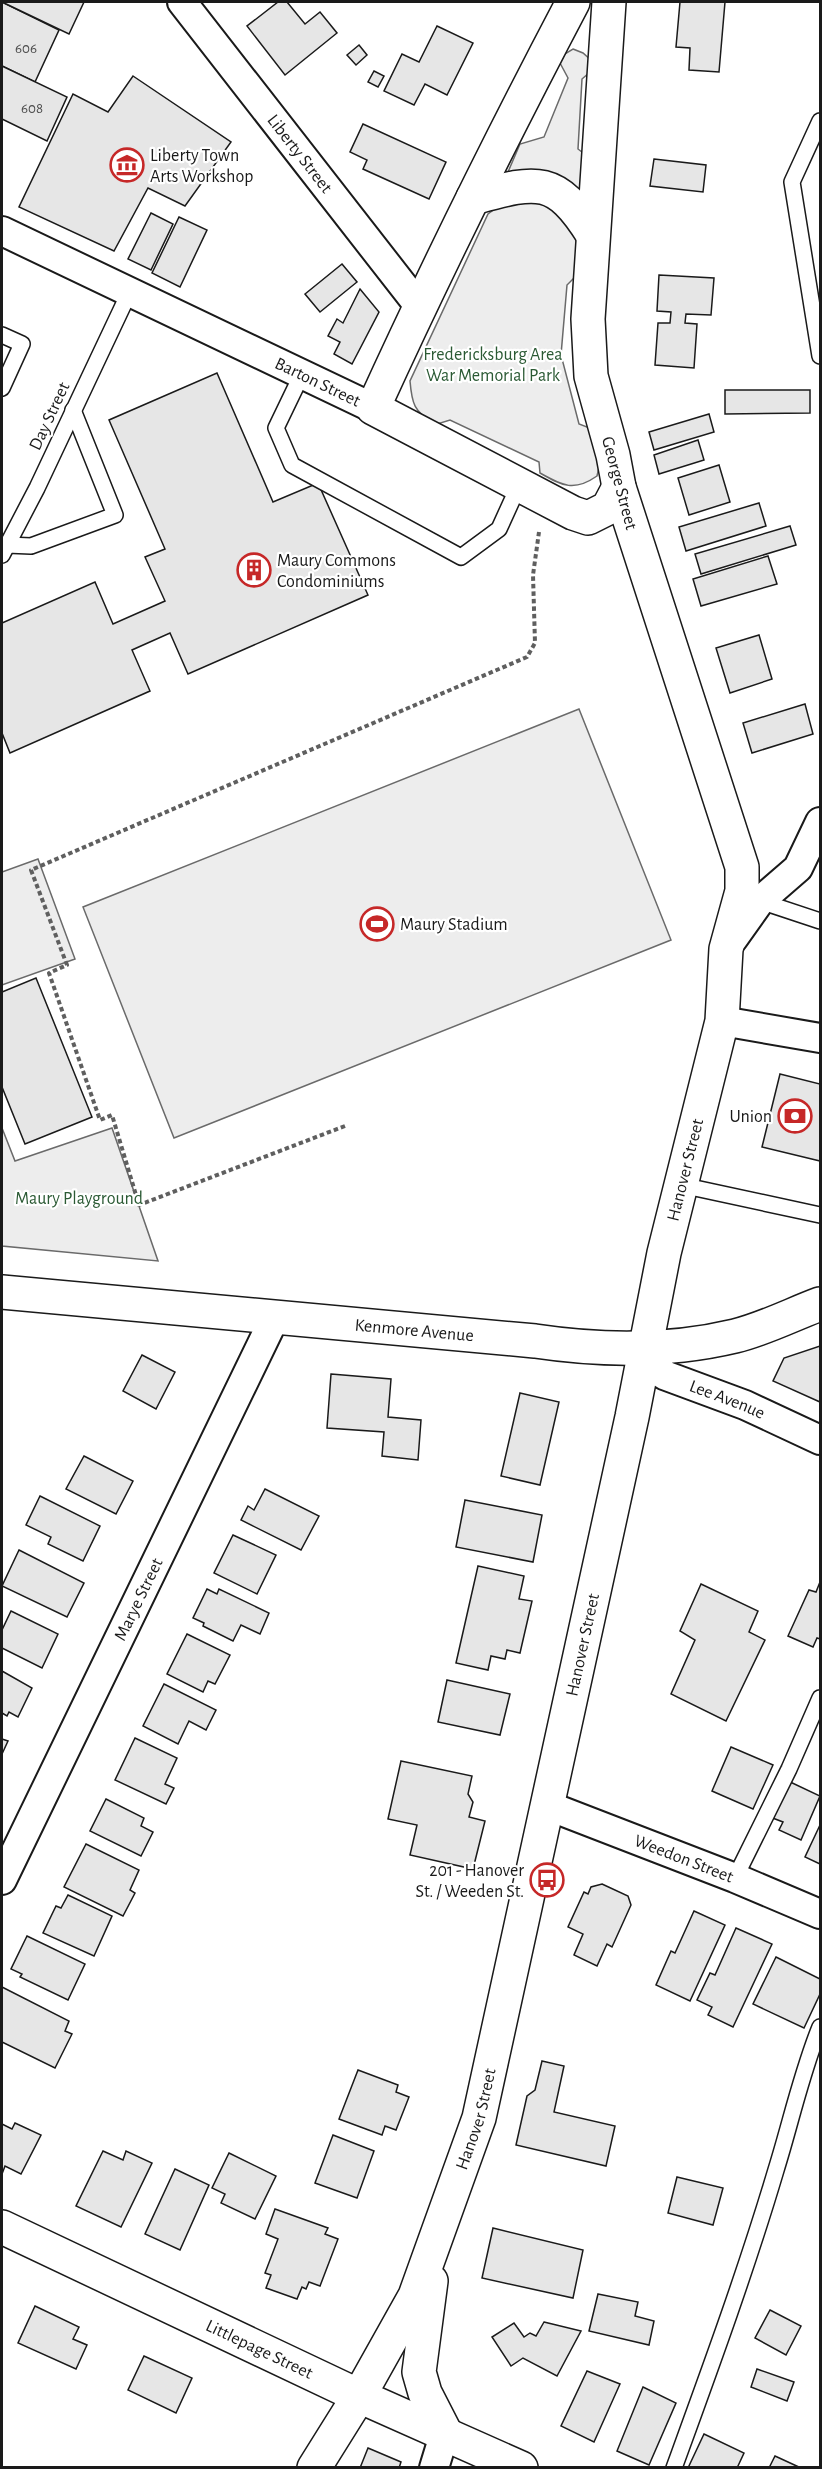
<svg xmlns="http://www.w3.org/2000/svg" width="822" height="2469" font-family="'Alegreya Sans',sans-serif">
  <rect width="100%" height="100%" fill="#fff"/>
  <!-- green -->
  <g fill="#ededed" stroke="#6a6a6a" stroke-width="1.5">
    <path d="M573 49 583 53 592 61 590 72 582 79 578 149 587 156 582 191 571 184 508 172 520 144 544 137 568 78 560 63 563 55Z"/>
    <path d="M547 200 574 227 581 253 578 274 567 285 561 355 579 424 595 430 602 454 597 476C574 492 563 486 540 473L539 462 450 420 434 425C414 410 412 405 410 381L488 214 503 203Z"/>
    <path d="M579 709 671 940 174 1138 83 907Z"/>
    <path d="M38 859 75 959 2 985V872Z"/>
    <path d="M2 1128 15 1161 112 1128 158 1261 2 1246Z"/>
  </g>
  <!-- building -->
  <g fill="#e6e6e6" stroke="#1a1a1a" stroke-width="1.5">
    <path d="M2 2 59 30 35 82 2 66Z"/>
    <path d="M2 2H84L69 34Z"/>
    <path d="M278 2H287L305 24 320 12 337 33 285 75 247 26Z"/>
    <path d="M680 2H725L719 72 689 70 690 48 676 47Z"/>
    <path d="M437 26 473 43 447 95 425 84 414 105 384 91 402 54 419 62Z"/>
    <path d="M359 45 367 55 356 65 347 55Z"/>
    <path d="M2 66 67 97 47 141 2 119Z"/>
    <path d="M374 71 384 76 378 87 368 82Z"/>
    <path d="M133 76 231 142 185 206 148 188 114 251 19 207 73 94 108 112Z"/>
    <path d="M363 124 446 162 429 199 363 169 367 160 350 152Z"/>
    <path d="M654 159 706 165 703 192 650 186Z"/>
    <path d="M151 213 173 224 151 270 128 259Z"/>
    <path d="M179 217 207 230 180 287 152 273Z"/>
    <path d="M342 264 357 282 320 312 305 294Z"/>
    <path d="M659 275 714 278 711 315 686 314 685 323 697 324 694 368 655 365 658 323H670L671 312 657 311Z"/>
    <path d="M360 289 379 312 352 364 334 354 340 342 328 336 337 319 343 323Z"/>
    <path d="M217 373 273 502 318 483 368 595 188 674 170 633 132 650 150 691 10 753 2 733V623L95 582 113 624 165 601 145 557 165 549 109 420Z"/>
    <path d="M725 390H810V413L725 414Z"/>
    <path d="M709 414 714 432 654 450 649 432Z"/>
    <path d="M698 440 704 460 659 474 654 455Z"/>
    <path d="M719 465 730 502 689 515 678 478Z"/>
    <path d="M759 503 766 526 686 551 679 527Z"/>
    <path d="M790 526 796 545 701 574 695 554Z"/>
    <path d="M768 556 777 584 701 606 693 579Z"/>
    <path d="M759 635 772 679 730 693 716 648Z"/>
    <path d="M805 704 813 734 752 753 743 723Z"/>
    <path d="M36 978 92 1117 25 1144 2 1087V992Z"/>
    <path d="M780 1074 820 1084V1161L762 1147Z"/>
    <path d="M820 1346V1402L773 1381 784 1358Z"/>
    <path d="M142 1355 175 1372 156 1409 123 1391Z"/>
    <path d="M331 1374 391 1379 388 1417 421 1420 418 1460 382 1456 384 1432 327 1428Z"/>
    <path d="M520 1393 559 1402 540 1485 501 1476Z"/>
    <path d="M84 1456 133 1481 116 1514 66 1489Z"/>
    <path d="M265 1489 319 1516 301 1550 241 1520 248 1506 254 1510Z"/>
    <path d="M40 1496 100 1526 83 1561 48 1544 51 1537 26 1525Z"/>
    <path d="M465 1500 542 1515 533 1562 456 1547Z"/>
    <path d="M233 1535 276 1555 257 1594 214 1573Z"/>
    <path d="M19 1550 84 1583 67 1617 2 1586Z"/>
    <path d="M478 1566 524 1576 519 1599 532 1601 520 1653 507 1650 505 1659 491 1656 488 1670 456 1663Z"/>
    <path d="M820 1582V1639L817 1638 813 1647 788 1636 809 1590 816 1592Z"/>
    <path d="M701 1584 758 1611 749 1632 765 1640 726 1721 671 1694 695 1640 680 1631Z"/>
    <path d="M207 1589 217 1594 219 1589 269 1613 260 1634 241 1625 233 1641 203 1626 204 1623 193 1618Z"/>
    <path d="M11 1611 58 1634 42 1668 2 1648V1630Z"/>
    <path d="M187 1634 230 1655 215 1684 208 1681 203 1692 167 1674Z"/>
    <path d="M2 1671 32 1688 18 1717 9 1712 7 1716 2 1713Z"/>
    <path d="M447 1680 510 1694 500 1735 438 1722Z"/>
    <path d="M164 1684 216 1710 206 1730 189 1721 178 1744 143 1726Z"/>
    <path d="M135 1738 177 1758 165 1784 174 1788 166 1804 115 1780Z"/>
    <path d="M2 1739 8 1741 2 1754Z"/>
    <path d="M731 1747 773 1765 753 1809 712 1791Z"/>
    <path d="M401 1761 472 1776 468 1794 473 1802 469 1817 485 1821 473 1869 410 1855 417 1825 388 1819Z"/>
    <path d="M786 1780 820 1796 801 1840 779 1830 783 1822 770 1817Z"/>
    <path d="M106 1799 144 1818 141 1826 153 1832 141 1856 90 1831Z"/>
    <path d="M820 1825V1864L805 1857Z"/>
    <path d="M86 1844 139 1870 130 1890 135 1893 123 1916 64 1887Z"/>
    <path d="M602 1884 628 1896 631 1905 612 1947 607 1944 597 1966 574 1955 583 1934 568 1927 584 1892 588 1894 591 1887Z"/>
    <path d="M68 1895 112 1916 94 1956 43 1933 56 1906 61 1908Z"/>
    <path d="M694 1911 725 1925 690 2001 656 1985 671 1951 675 1953Z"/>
    <path d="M736 1928 772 1944 733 2027 708 2015 712 2007 697 2000 710 1973 715 1975Z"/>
    <path d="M27 1936 85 1964 68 2000 20 1977 22 1974 11 1969Z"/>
    <path d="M776 1957 820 1979V1994L804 2028 753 2004Z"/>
    <path d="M2 1987 69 2021 65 2031 72 2034 55 2068 2 2042Z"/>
    <path d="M542 2061 564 2066 554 2112 615 2126 606 2166 516 2145 527 2096 535 2090Z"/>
    <path d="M358 2070 398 2085 396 2092 409 2097 396 2130 385 2126 382 2135 339 2119Z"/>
    <path d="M15 2123 41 2135 21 2174 5 2166 2 2174V2124L12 2129Z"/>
    <path d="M333 2135 374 2151 357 2198 315 2183Z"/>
    <path d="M103 2151 123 2160 126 2151 152 2163 121 2227 76 2206Z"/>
    <path d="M229 2153 276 2176 255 2219 221 2203 225 2194 212 2188Z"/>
    <path d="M175 2169 209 2185 180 2250 145 2234Z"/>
    <path d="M677 2177 723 2188 713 2225 668 2213Z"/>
    <path d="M275 2209 328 2228 325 2234 338 2239 320 2286 309 2282 306 2289 302 2287 297 2299 266 2288 271 2275 265 2273 278 2239 266 2234Z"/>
    <path d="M493 2228 583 2250 573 2298 482 2278Z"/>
    <path d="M598 2294 638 2302 635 2316 654 2321 649 2345 589 2331Z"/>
    <path d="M35 2306 79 2327 73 2339 87 2345 76 2369 18 2343Z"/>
    <path d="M770 2310 801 2326 786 2355 755 2338Z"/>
    <path d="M544 2322 581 2331 557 2376 523 2358 511 2366 492 2337 514 2323 524 2337 530 2333 536 2336Z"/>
    <path d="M144 2356 192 2378 176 2413 128 2390Z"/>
    <path d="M757 2369 794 2382 787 2401 751 2387Z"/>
    <path d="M587 2371 620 2384 594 2442 561 2426Z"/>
    <path d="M643 2387 676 2403 649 2465 617 2451Z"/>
    <path d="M704 2434 744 2453 737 2468H688Z"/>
    <path d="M368 2448 401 2462 399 2468H360Z"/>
    <path d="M775 2456 801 2468H769Z"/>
  </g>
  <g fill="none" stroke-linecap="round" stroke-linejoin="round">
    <defs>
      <g id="lane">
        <path d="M820 121 792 182 820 356"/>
        <path d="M2 335 22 344 2 388"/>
        <path d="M302 374 276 428 292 465 461 557 499 529 519 485"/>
        <path d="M7 545 31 546 115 515 73 410"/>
        <path d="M2 555 37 488 129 293"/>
        <path d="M760 901 820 921"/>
        <path d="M681 1185 820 1215"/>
        <path d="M735 1878 789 1769 820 1698"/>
        <path d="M674 2468C710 2369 746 2271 776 2170 791 2122 801 2074 820 2027"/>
      </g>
      <g id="street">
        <path id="s1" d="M182 2 419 306"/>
        <path id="s2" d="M2 231 373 408"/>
        <path d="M733 939 760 901 798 868 820 822"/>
        <path d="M722 1021 820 1038"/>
        <path id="s3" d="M645 1349 664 1375 745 1405 820 1440"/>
        <path id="s4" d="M546 1805 735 1878 820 1914"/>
        <path id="s5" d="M2 1880 275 1317"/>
        <path d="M434 2468 445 2432"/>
      </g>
      <g id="secondary">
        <path d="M573 2C503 135 436 270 373 408L573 513 588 518 608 508 619 487"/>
        <path d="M473 198C536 181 555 174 593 235"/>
        <path id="s6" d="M2 1292 535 1341C602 1351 668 1352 735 1336 764 1329 793 1314 820 1304"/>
        <path id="s7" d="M2 2227 359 2396 521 2468"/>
        <path d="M431 2281 419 2372 425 2393 445 2432"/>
        <path id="s8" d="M314 2468 359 2396 415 2296 479 2118 632 1417 664 1253 722 1021 726 949 742 891V867L619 487 613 455 591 376 588 319 609 2"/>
      </g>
    </defs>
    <!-- lane casing -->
    <use href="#lane" stroke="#1a1a1a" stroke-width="18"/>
    <!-- street casing -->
    <use href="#street" stroke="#1a1a1a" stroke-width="32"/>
    <!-- secondary casing -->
    <use href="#secondary" stroke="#1a1a1a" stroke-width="36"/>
    <!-- path -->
    <path stroke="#5f5f5f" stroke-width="4" stroke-dasharray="4.5 3" stroke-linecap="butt" d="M345 1126 139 1205 112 1115 100 1120 49 973 67 965 31 870 527 657 535 643 533 575 539 532"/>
    <!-- lane -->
    <use href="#lane" stroke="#fff" stroke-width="15"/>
    <!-- street -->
    <use href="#street" stroke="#fff" stroke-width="28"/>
    <!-- secondary -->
    <use href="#secondary" stroke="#fff" stroke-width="33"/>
  </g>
  <!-- icons -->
  <defs>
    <symbol id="museum-ring" viewBox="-11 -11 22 22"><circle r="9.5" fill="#fff" stroke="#c62828" stroke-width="1.5"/><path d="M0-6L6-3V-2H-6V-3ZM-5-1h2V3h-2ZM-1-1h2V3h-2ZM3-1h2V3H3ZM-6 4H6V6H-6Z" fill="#c62828"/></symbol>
    <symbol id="building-ring" viewBox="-11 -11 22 22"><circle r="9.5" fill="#fff" stroke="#c62828" stroke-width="1.5"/><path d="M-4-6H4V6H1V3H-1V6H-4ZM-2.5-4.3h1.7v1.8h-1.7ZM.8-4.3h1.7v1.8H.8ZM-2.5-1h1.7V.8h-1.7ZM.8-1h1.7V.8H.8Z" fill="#c62828"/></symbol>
    <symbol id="stadium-ring" viewBox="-11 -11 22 22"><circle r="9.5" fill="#fff" stroke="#c62828" stroke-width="1.5"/><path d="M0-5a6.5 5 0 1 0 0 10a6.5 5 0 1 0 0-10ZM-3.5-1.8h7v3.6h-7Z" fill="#c62828"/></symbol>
    <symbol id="bank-ring" viewBox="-11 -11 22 22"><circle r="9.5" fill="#fff" stroke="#c62828" stroke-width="1.5"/><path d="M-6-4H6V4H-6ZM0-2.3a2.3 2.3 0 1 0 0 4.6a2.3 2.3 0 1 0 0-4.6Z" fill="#c62828"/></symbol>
    <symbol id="bus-ring" viewBox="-11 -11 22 22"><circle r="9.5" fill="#fff" stroke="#c62828" stroke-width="1.5"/><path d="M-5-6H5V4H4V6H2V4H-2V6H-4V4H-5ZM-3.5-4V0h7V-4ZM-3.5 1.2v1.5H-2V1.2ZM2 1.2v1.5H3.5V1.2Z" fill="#c62828"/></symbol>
  </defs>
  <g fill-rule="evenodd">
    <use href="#museum-ring" x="108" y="146" width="38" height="38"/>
    <use href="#building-ring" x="235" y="551" width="38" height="38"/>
    <use href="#stadium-ring" x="358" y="905" width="38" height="38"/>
    <use href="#bank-ring" x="776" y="1097" width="38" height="38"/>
    <use href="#bus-ring" x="528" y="1861" width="38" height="38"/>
  </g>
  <g text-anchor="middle" stroke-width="4.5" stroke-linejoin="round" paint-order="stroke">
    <!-- number labels -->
    <g font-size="15" fill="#4d4d4d">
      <text x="26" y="53">606</text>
      <text x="32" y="113">608</text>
    </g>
    <!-- street labels -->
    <g font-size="18" fill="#1a1a1a" stroke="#fff">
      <text dy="6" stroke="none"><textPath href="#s1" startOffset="192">Liberty Street</textPath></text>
      <text dy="6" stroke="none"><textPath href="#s2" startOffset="350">Barton Street</textPath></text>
      <text transform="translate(49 416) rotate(-65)" y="6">Day Street</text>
      <text transform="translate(620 483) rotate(75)" y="6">George Street</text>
      <text dy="6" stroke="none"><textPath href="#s8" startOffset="1359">Hanover Street</textPath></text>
      <text dy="6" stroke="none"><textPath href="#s6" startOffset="414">Kenmore Avenue</textPath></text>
      <text dy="6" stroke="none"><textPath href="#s3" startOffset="100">Lee Avenue</textPath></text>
      <text dy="6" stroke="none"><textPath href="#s5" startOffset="312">Marye Street</textPath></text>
      <text dy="6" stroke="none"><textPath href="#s8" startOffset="873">Hanover Street</textPath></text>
      <text dy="6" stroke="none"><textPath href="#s4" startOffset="148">Weedon Street</textPath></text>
      <text dy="6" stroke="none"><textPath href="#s8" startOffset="387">Hanover Street</textPath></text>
      <text dy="6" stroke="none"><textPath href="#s7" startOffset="285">Littlepage Street</textPath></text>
    </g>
    <!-- poi labels -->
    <g font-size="18" fill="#1a1a1a" stroke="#fff" text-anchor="start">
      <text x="150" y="161">Liberty Town<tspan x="150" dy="21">Arts Workshop</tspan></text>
      <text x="277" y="566">Maury Commons<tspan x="277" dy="21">Condominiums</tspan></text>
      <text x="400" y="930">Maury Stadium</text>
      <text x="772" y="1122" text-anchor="end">Union</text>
      <text x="524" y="1876" text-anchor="end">201 - Hanover<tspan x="524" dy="21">St. / Weeden St.</tspan></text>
    </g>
    <!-- park labels -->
    <g font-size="18" fill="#2b5a34" stroke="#fff">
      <text x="493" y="360">Fredericksburg Area<tspan x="493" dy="21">War Memorial Park</tspan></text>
      <text x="79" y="1204">Maury Playground</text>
    </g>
  </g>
  <!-- border -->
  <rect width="822" height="2469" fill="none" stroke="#1a1a1a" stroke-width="6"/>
</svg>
